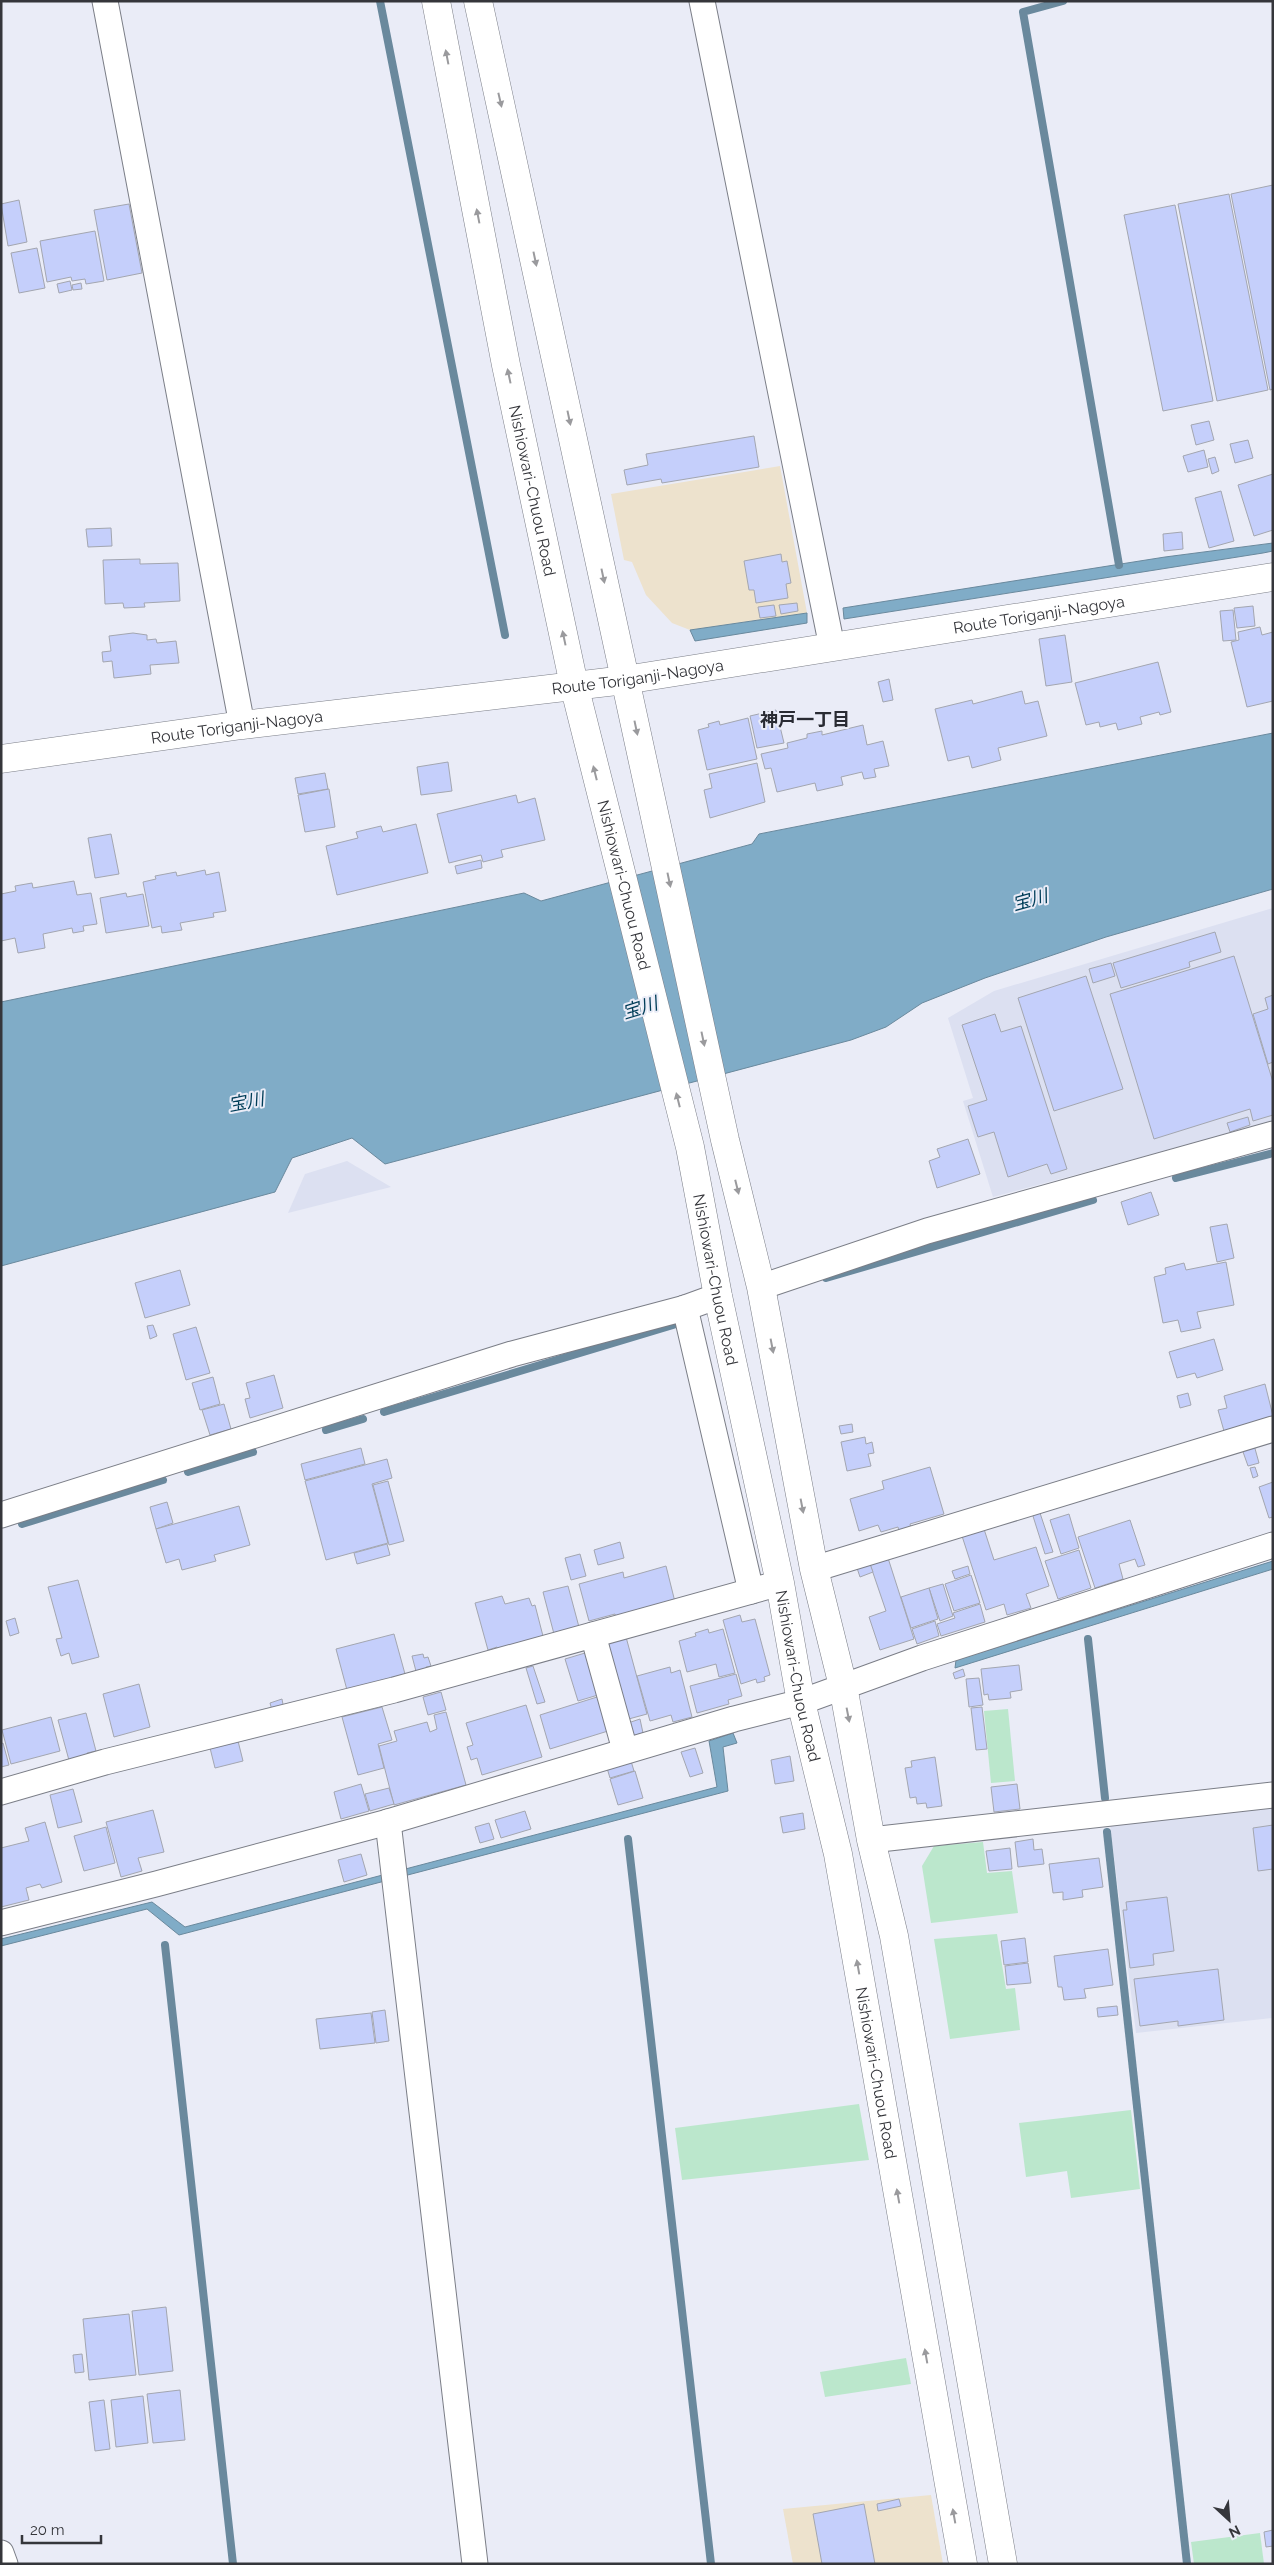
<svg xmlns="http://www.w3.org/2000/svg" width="1274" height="2565" font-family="Raleway,'Noto Sans JP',sans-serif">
  <rect width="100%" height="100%" fill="#eaecf7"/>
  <!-- commercial -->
  <g fill="#ede2cd">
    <path d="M780 466 807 613 690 630 672 623 646 595 632 562 624 560 611 494Z"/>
    <path d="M931 2495 943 2564H793L783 2509Z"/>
  </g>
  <!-- built -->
  <g fill="#dce0f1">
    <path d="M1273 908V1122L993 1197 963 1101 973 1098 948 1018 994 991Z"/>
    <path d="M347 1161 391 1187 288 1213 305 1174Z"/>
    <path d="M1273 1806V2018L1136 2033 1110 1824Z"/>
  </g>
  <!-- green -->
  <g fill="#bbe7cc">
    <path d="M1008 1709 1015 1781 991 1783 984 1711Z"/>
    <path d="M983 1842 987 1873 1012 1871 1018 1913 931 1923 922 1866 934 1846Z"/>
    <path d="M997 1934 1006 1989 1015 1988 1020 2030 950 2039 934 1939Z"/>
    <path d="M859 2104 869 2160 682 2180 675 2128Z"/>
    <path d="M1131 2110 1140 2189 1071 2198 1067 2171 1026 2177 1019 2123Z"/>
    <path d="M906 2358 911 2384 825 2397 820 2372Z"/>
    <path d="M1260 2533 1264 2564H1194L1191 2542Z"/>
  </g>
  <!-- water -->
  <g fill="#80acc7" stroke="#6a899d">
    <path d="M1273 543V551L1263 553 844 619 843 608 1165 557Z"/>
    <path d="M807 613V623L695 641 690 630Z"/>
    <path d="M1273 733V889L1106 937 985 978 922 1003 886 1027 851 1040 385 1164 352 1138 292 1158 275 1192 1 1266V1002L524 893 541 901 752 844 759 834Z"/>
    <path d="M1273 1561V1569L955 1668 956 1660Z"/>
    <path d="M733 1733 737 1743 723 1747 728 1791 179 1935 147 1909 1 1946V1939L152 1902 185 1927 717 1787 709 1741Z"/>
  </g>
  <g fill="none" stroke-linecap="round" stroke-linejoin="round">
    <!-- stream -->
    <g stroke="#6a899d" stroke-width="8">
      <path d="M380 1 505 635"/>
      <path d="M1063 1 1023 12 1119 565"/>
      <path d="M1176 1178 1273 1153"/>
      <path d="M826 1278 1093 1200"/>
      <path d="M384 1412 673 1325"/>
      <path d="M326 1430 363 1419"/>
      <path d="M188 1472 253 1452"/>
      <path d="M22 1524 163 1480"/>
      <path d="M1088 1639 1105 1798"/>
      <path d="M1107 1832 1187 2564"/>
      <path d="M628 1839 711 2564"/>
      <path d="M165 1945 233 2564"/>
    </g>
  </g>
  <!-- building -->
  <g fill="#c5cffb" stroke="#a3a6b0">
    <path d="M1273 185V389L1270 390 1231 194Z"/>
    <path d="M1229 194 1268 390 1217 401 1178 204Z"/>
    <path d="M19 200 27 242 8 246 1 204Z"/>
    <path d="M129 204 142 273 107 280 94 210Z"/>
    <path d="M1175 205 1213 401 1163 411 1124 215Z"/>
    <path d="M95 231 104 281 86 284 85 279 72 281 71 277 47 282 40 241Z"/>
    <path d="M37 248 45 288 19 293 11 253Z"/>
    <path d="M70 281 72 290 59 293 57 284Z"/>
    <path d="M81 283 82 289 73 290 72 285Z"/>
    <path d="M1209 421 1214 440 1196 445 1191 425Z"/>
    <path d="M754 436 759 467 662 483 661 479 627 485 624 470 648 465 646 454Z"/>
    <path d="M1248 440 1253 458 1235 463 1230 444Z"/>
    <path d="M1204 450 1208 467 1188 472 1183 456Z"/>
    <path d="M1215 457 1219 471 1212 474 1208 459Z"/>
    <path d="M1273 474V530L1254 536 1238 485Z"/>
    <path d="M1221 491 1234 541 1209 548 1195 498Z"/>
    <path d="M111 528 112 546 88 547 86 529Z"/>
    <path d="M1182 532 1183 549 1164 551 1163 534Z"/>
    <path d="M781 554 782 562 787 561 791 583 786 584 788 598 756 603 754 590H749L744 561Z"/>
    <path d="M140 559V564L178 563 180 601 144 603 145 607 124 608 123 603 105 604 103 560Z"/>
    <path d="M797 603 798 611 781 614 779 605Z"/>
    <path d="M774 605 776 616 760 618 758 607Z"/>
    <path d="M1253 606 1255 626 1237 628 1234 608Z"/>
    <path d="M1233 610 1236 640 1223 641 1220 611Z"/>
    <path d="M1260 627 1262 635 1273 632V701L1247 707 1231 642 1239 640 1238 632Z"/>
    <path d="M133 633 147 635V640L156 639 157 643 176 641 179 663 150 665 151 674 114 678 112 661 103 662 102 652 111 651 109 636Z"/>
    <path d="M1065 635 1072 682 1046 686 1039 639Z"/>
    <path d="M1158 662 1171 712 1160 715 1159 712 1140 717 1142 724 1118 730 1116 723 1100 727 1099 722 1086 725 1075 683Z"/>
    <path d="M889 679 893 700 883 702 878 682Z"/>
    <path d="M1022 691 1025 704 1038 701 1047 736 998 748 1001 760 972 768 969 756 948 761 935 709 972 700 973 704Z"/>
    <path d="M776 710 784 743 757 748 750 716Z"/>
    <path d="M748 718 757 759 707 770 698 730 709 727 708 724 719 721 720 725Z"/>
    <path d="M863 725 867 745 883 741 889 766 874 769 876 777 864 779 862 772 841 777 843 785 817 791 815 783 777 792 771 768 765 769 761 754 788 748 787 743 807 738V734L822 731V735Z"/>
    <path d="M448 762 452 791 421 795 417 767Z"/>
    <path d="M757 763 765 802 710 818 704 790 712 788 709 774Z"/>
    <path d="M325 773 328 789 298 794 295 778Z"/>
    <path d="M329 789 335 827 305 832 298 795Z"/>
    <path d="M516 795 518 803 535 798 545 840 501 850 503 857 483 862 481 855 449 863 437 814Z"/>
    <path d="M416 824 428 873 337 895 326 846 358 838 356 832 381 826 383 832Z"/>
    <path d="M111 834 119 874 95 878 88 838Z"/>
    <path d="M481 860 482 868 457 874 455 866Z"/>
    <path d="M205 870 206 875 219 872 226 911 213 913 214 917 180 923 182 930 162 933 161 926 152 928 143 882 156 879 155 876 176 872 177 876Z"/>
    <path d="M74 881 77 895 91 893 97 924 83 926 84 931 73 933 72 928 43 934 45 948 18 953 15 938 1 941V894L16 891 15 886 32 883 33 888Z"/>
    <path d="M126 893 127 897 143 894 149 926 106 933 100 898Z"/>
    <path d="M1215 932 1221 952 1189 962 1190 967 1121 988 1113 963Z"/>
    <path d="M1234 956 1273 1082V1115L1253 1121 1250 1109 1154 1139 1110 994Z"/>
    <path d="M1111 963 1115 976 1093 983 1089 969Z"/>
    <path d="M1086 976 1123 1089 1054 1111 1018 998Z"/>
    <path d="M1273 995V1062L1268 1064 1253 1014 1268 1009 1265 998Z"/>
    <path d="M995 1014 1001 1032 1021 1026 1067 1169 1051 1174 1047 1164 1008 1177 994 1132 978 1137 968 1106 987 1100 962 1025Z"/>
    <path d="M1248 1117 1250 1125 1230 1132 1227 1123Z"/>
    <path d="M968 1139 980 1174 937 1188 929 1161 940 1157 937 1149Z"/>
    <path d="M1151 1192 1159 1215 1128 1225 1121 1202Z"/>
    <path d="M1227 1224 1234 1258 1217 1262 1210 1227Z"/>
    <path d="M1226 1262 1234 1305 1197 1312 1201 1328 1181 1332 1178 1320 1163 1323 1154 1277 1166 1274 1165 1268 1184 1263 1186 1270Z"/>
    <path d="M180 1270 190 1305 145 1318 135 1283Z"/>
    <path d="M153 1325 157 1336 150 1339 147 1326Z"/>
    <path d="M196 1327 210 1373 186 1380 173 1334Z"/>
    <path d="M1214 1339 1223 1370 1197 1378 1195 1373 1177 1378 1169 1352Z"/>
    <path d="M274 1375 283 1408 250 1418 245 1399 250 1398 246 1383Z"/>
    <path d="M213 1377 220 1404 200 1410 192 1383Z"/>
    <path d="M1265 1384 1273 1416 1224 1431 1218 1410 1227 1408 1224 1396Z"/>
    <path d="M1188 1393 1191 1405 1180 1408 1177 1396Z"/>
    <path d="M224 1404 231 1429 210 1435 202 1410Z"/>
    <path d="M852 1424 853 1432 841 1434 839 1426Z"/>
    <path d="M865 1437 866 1444 872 1442 874 1453 868 1454 871 1466 847 1471 841 1442Z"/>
    <path d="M1254 1445 1259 1463 1248 1466 1242 1449Z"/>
    <path d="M361 1448 365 1464 305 1480 301 1464Z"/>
    <path d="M387 1459 392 1478 372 1484 388 1543 326 1560 305 1481Z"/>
    <path d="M930 1467 944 1514 910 1524 911 1528 899 1531 898 1527 881 1532 878 1525 859 1531 850 1499 884 1489 882 1481Z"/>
    <path d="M1255 1467 1258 1476 1253 1478 1250 1468Z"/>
    <path d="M388 1481 404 1541 389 1545 373 1485Z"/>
    <path d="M1273 1482V1517L1269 1518 1259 1487Z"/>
    <path d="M167 1502 173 1523 156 1529 150 1507Z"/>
    <path d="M239 1506 250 1545 214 1555 216 1561 182 1570 179 1559 166 1563 156 1529Z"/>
    <path d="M1039 1510 1053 1552 1045 1554 1032 1513Z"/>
    <path d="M1069 1514 1079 1548 1061 1554 1050 1520Z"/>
    <path d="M1130 1520 1145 1565 1138 1567 1135 1559 1119 1564 1123 1579 1095 1588 1078 1537Z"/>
    <path d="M984 1529 994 1560 1036 1547 1049 1586 1026 1594 1031 1608 1007 1615 1004 1604 986 1610 962 1536Z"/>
    <path d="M620 1542 624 1558 598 1565 594 1550Z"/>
    <path d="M387 1544 390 1555 357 1564 354 1553Z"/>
    <path d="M1079 1550 1091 1588 1058 1599 1045 1561Z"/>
    <path d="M580 1554 586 1576 571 1580 565 1558Z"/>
    <path d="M888 1558 914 1639 880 1650 869 1617 886 1611 870 1564Z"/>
    <path d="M870 1564 873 1572 860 1577 857 1568Z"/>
    <path d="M666 1566 675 1602 616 1617 615 1614 589 1621 579 1584 623 1572 624 1578Z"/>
    <path d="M968 1566 970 1574 955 1579 952 1571Z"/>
    <path d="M971 1575 980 1603 954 1611 945 1584Z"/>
    <path d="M78 1580 99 1657 72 1664 69 1653 61 1656 56 1639 62 1638 48 1587Z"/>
    <path d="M943 1584 953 1616 940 1621 929 1588Z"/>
    <path d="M568 1586 579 1627 554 1634 543 1592Z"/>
    <path d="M929 1588 938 1619 911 1628 901 1597Z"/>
    <path d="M502 1596 505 1604 529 1598 532 1606 535 1605 544 1640 498 1652 497 1647 488 1650 475 1603Z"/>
    <path d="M980 1604 985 1622 941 1636 937 1624 955 1618 953 1613Z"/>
    <path d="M740 1615 742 1622 755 1619 770 1675 764 1677 765 1681 757 1683 756 1679 741 1684 723 1620Z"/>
    <path d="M15 1618 19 1633 10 1636 6 1621Z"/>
    <path d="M935 1621 939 1636 917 1644 912 1629Z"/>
    <path d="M708 1629 709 1633 723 1629 735 1673 719 1677 716 1664 687 1672 679 1641 696 1636 695 1633Z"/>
    <path d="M394 1634 405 1674 347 1690 336 1649Z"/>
    <path d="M626 1637 647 1714 625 1720 604 1642Z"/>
    <path d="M585 1653 598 1695 578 1701 565 1659Z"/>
    <path d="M423 1654 424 1658 428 1657 431 1666 426 1667 427 1672 417 1675 412 1656Z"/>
    <path d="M1019 1665 1022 1690 1010 1692 1011 1698 989 1700 988 1694 984 1695 981 1669Z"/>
    <path d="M533 1666 545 1702 537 1704 526 1668Z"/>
    <path d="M670 1667 671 1673 680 1670 692 1717 673 1722 671 1715 650 1721 637 1676Z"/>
    <path d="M963 1669 965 1676 955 1679 953 1673Z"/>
    <path d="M736 1674 742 1696 728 1700 729 1704 697 1713 690 1686Z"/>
    <path d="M979 1678 983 1705 969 1707 966 1679Z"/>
    <path d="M139 1684 150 1727 114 1737 103 1694Z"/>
    <path d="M441 1692 446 1710 428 1715 423 1697Z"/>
    <path d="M597 1697 608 1731 550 1749 540 1715Z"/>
    <path d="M282 1699 284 1710 273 1714 270 1703Z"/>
    <path d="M526 1705 542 1757 482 1775 477 1758 471 1760 467 1747 473 1745 466 1723Z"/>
    <path d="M382 1707 392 1740 378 1744 384 1768 358 1775 342 1717Z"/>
    <path d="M982 1707 987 1749 976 1750 971 1708Z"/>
    <path d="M446 1712 466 1785 394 1805 379 1746 397 1741 394 1731 427 1722 430 1732 437 1729 434 1715Z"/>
    <path d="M86 1713 96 1751 87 1753 89 1760 70 1764 58 1720Z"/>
    <path d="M51 1717 60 1751 11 1764 2 1730Z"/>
    <path d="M640 1719 643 1733 629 1737 625 1724Z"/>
    <path d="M238 1741 243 1761 215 1768 210 1748Z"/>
    <path d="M3 1743 9 1765 1 1767V1744Z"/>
    <path d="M695 1748 703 1773 690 1777 681 1752Z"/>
    <path d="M790 1756 794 1781 775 1784 771 1760Z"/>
    <path d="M935 1757 942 1806 927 1808 926 1803 917 1804 916 1797 910 1798 905 1768 912 1767 911 1761Z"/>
    <path d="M631 1761 634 1771 610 1778 607 1768Z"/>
    <path d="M635 1771 643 1798 618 1805 610 1779Z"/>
    <path d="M361 1784 369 1811 341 1819 334 1792Z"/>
    <path d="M1017 1784 1020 1809 994 1812 991 1787Z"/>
    <path d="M389 1788 394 1804 370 1811 365 1794Z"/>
    <path d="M73 1789 82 1822 58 1828 50 1795Z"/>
    <path d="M153 1810 164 1852 138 1858 142 1871 121 1877 106 1822Z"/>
    <path d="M525 1811 531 1829 501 1838 495 1820Z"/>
    <path d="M803 1813 805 1829 783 1833 780 1817Z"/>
    <path d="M45 1822 62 1882 42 1888 40 1884 26 1888 29 1900 1 1907V1848L29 1841 25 1828Z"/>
    <path d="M489 1823 494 1839 480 1843 475 1827Z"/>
    <path d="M1273 1825V1869L1258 1871 1253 1828Z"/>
    <path d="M106 1827 115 1863 84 1871 74 1836Z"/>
    <path d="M1033 1839 1034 1850 1042 1849 1044 1864 1018 1867 1015 1842Z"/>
    <path d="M1010 1848 1012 1869 989 1871 986 1851Z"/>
    <path d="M361 1854 367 1875 344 1882 338 1860Z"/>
    <path d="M1099 1858 1103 1887 1082 1890 1083 1897 1063 1900V1892L1053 1893 1049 1864Z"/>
    <path d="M1167 1897 1174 1951 1153 1954 1154 1965 1130 1968 1123 1910H1127L1126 1902Z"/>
    <path d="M1025 1938 1028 1962 1004 1965 1001 1941Z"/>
    <path d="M1108 1949 1113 1985 1084 1989 1086 1998 1064 2000 1062 1987H1058L1054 1956Z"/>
    <path d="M1028 1963 1031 1983 1007 1985 1005 1966Z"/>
    <path d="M1218 1969 1224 2020 1178 2026V2021L1140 2026 1134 1979Z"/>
    <path d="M1117 2006 1118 2015 1098 2017 1097 2008Z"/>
    <path d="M385 2010 389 2041 376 2043 372 2012Z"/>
    <path d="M371 2013 375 2043 320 2049 316 2019Z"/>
    <path d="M166 2307 173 2371 139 2375 132 2311Z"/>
    <path d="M129 2314 136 2375 89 2380 83 2319Z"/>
    <path d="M82 2354 84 2372 75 2373 73 2355Z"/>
    <path d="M180 2390 185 2440 153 2443 147 2394Z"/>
    <path d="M143 2396 148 2443 116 2447 111 2400Z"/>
    <path d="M104 2400 110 2449 95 2451 89 2402Z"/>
    <path d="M899 2499 901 2506 878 2511 877 2504Z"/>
    <path d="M864 2504 875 2564H822L813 2514Z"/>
    <path d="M1273 2530V2546L1266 2547 1264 2532Z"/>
  </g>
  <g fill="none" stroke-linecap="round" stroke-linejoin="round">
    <defs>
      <g id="minor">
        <path d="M105 1 242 725"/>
        <path d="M702 1 832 647"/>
        <path d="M761 1287 927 1231 1273 1134"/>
        <path d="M685 1308 751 1591"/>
        <path d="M1 1515 512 1354 685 1308 718 1296"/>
        <path d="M814 1569 1273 1429"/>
        <path d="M593 1635 625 1750"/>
        <path d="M1 1792 105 1762 394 1690 780 1583"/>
        <path d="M388 1822 475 2564"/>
        <path d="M871 1840 1273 1795"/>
        <path d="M1 1923 156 1884 388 1822 734 1719 801 1702 922 1658 1273 1545"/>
        <path d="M1 2553 5 2564"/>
      </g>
      <g id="secondary">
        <path id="s1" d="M1 759 242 725 625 680 1273 577"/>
      </g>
      <g id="primary">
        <path id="s2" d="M436 1 506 365 574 685 690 1147 718 1296 780 1583 801 1702 838 1854 963 2564"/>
        <path d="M478 1 725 1140 761 1287 814 1569 843 1686 871 1840 894 1936 1003 2564"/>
      </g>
    </defs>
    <!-- minor casing -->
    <use href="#minor" stroke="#7b7e87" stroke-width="27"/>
    <!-- secondary casing -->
    <use href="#secondary" stroke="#7b7e87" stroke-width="29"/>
    <!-- primary casing -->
    <use href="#primary" stroke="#7b7e87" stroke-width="29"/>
    <!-- minor -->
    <use href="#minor" stroke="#fff" stroke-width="25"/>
    <!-- secondary -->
    <use href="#secondary" stroke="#fff" stroke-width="28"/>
    <!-- primary -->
    <use href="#primary" stroke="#fff" stroke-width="28"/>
  </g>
  <!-- one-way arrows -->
  <defs><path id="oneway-solid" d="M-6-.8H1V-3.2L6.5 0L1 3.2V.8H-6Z" transform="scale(1.25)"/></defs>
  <g fill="#9a9a9d">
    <use href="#oneway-solid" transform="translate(447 57) rotate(-101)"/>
    <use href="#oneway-solid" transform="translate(500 100) rotate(77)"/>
    <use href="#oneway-solid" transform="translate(478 216) rotate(-101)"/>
    <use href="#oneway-solid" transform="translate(535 259) rotate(78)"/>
    <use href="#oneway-solid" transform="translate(509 376) rotate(-102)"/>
    <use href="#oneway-solid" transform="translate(569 418) rotate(78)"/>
    <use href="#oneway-solid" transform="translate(603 576) rotate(78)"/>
    <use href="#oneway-solid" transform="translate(564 638) rotate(-102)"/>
    <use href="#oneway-solid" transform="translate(636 728) rotate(78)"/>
    <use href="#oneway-solid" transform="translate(595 773) rotate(-104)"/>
    <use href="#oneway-solid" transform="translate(669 880) rotate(78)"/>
    <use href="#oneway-solid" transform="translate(703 1039) rotate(78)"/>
    <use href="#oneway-solid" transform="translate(678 1100) rotate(-104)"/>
    <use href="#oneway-solid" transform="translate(737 1187) rotate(76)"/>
    <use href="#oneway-solid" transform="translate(772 1346) rotate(79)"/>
    <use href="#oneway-solid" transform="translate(802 1506) rotate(79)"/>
    <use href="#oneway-solid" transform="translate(848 1715) rotate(79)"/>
    <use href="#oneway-solid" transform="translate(858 1967) rotate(-100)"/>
    <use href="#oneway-solid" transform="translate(898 2196) rotate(-100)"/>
    <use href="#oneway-solid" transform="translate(926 2356) rotate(-100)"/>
    <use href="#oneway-solid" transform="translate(954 2516) rotate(-100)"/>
  </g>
  <g text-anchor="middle" stroke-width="4" stroke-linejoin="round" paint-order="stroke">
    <!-- street labels -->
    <g font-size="16" fill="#35363b" stroke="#eaecf7">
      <text dy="6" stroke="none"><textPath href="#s2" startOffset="499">Nishiowari-Chuou Road</textPath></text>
      <text dy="6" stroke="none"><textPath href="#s1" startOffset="1048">Route Toriganji-Nagoya</textPath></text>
      <text dy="6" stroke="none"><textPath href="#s1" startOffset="642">Route Toriganji-Nagoya</textPath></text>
      <text dy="6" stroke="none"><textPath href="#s1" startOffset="238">Route Toriganji-Nagoya</textPath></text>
      <text dy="6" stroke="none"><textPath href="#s2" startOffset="904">Nishiowari-Chuou Road</textPath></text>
      <text dy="6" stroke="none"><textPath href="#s2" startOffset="1309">Nishiowari-Chuou Road</textPath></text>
      <text dy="6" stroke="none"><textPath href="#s2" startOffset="1714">Nishiowari-Chuou Road</textPath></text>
      <text dy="6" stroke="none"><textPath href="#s2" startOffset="2119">Nishiowari-Chuou Road</textPath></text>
    </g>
    <!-- neighbourhood labels -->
    <g font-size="18" font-weight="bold" fill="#292b33" stroke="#eaecf7">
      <text x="805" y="726">神戸一丁目</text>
    </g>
    <!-- water labels -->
    <g font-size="18" font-style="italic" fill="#003d58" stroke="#eaecf7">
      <text transform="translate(1030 900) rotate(-15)" y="6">宝川</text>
      <text transform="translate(640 1008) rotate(-17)" y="6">宝川</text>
      <text transform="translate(246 1102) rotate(-11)" y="6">宝川</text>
    </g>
  </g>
  <!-- border -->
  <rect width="1274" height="2565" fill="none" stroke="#35363b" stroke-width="5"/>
  <!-- north arrow -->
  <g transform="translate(1229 2520) rotate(154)" stroke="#eaecf7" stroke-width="4" paint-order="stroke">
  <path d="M0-4L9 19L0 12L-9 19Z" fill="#35363b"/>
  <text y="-8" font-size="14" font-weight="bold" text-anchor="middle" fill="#35363b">N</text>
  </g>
  <!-- scale -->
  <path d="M22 2535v8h79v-8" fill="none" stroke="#35363b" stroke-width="2.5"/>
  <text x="30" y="2535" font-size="15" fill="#35363b" stroke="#eaecf7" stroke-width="4" paint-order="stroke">20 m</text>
</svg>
